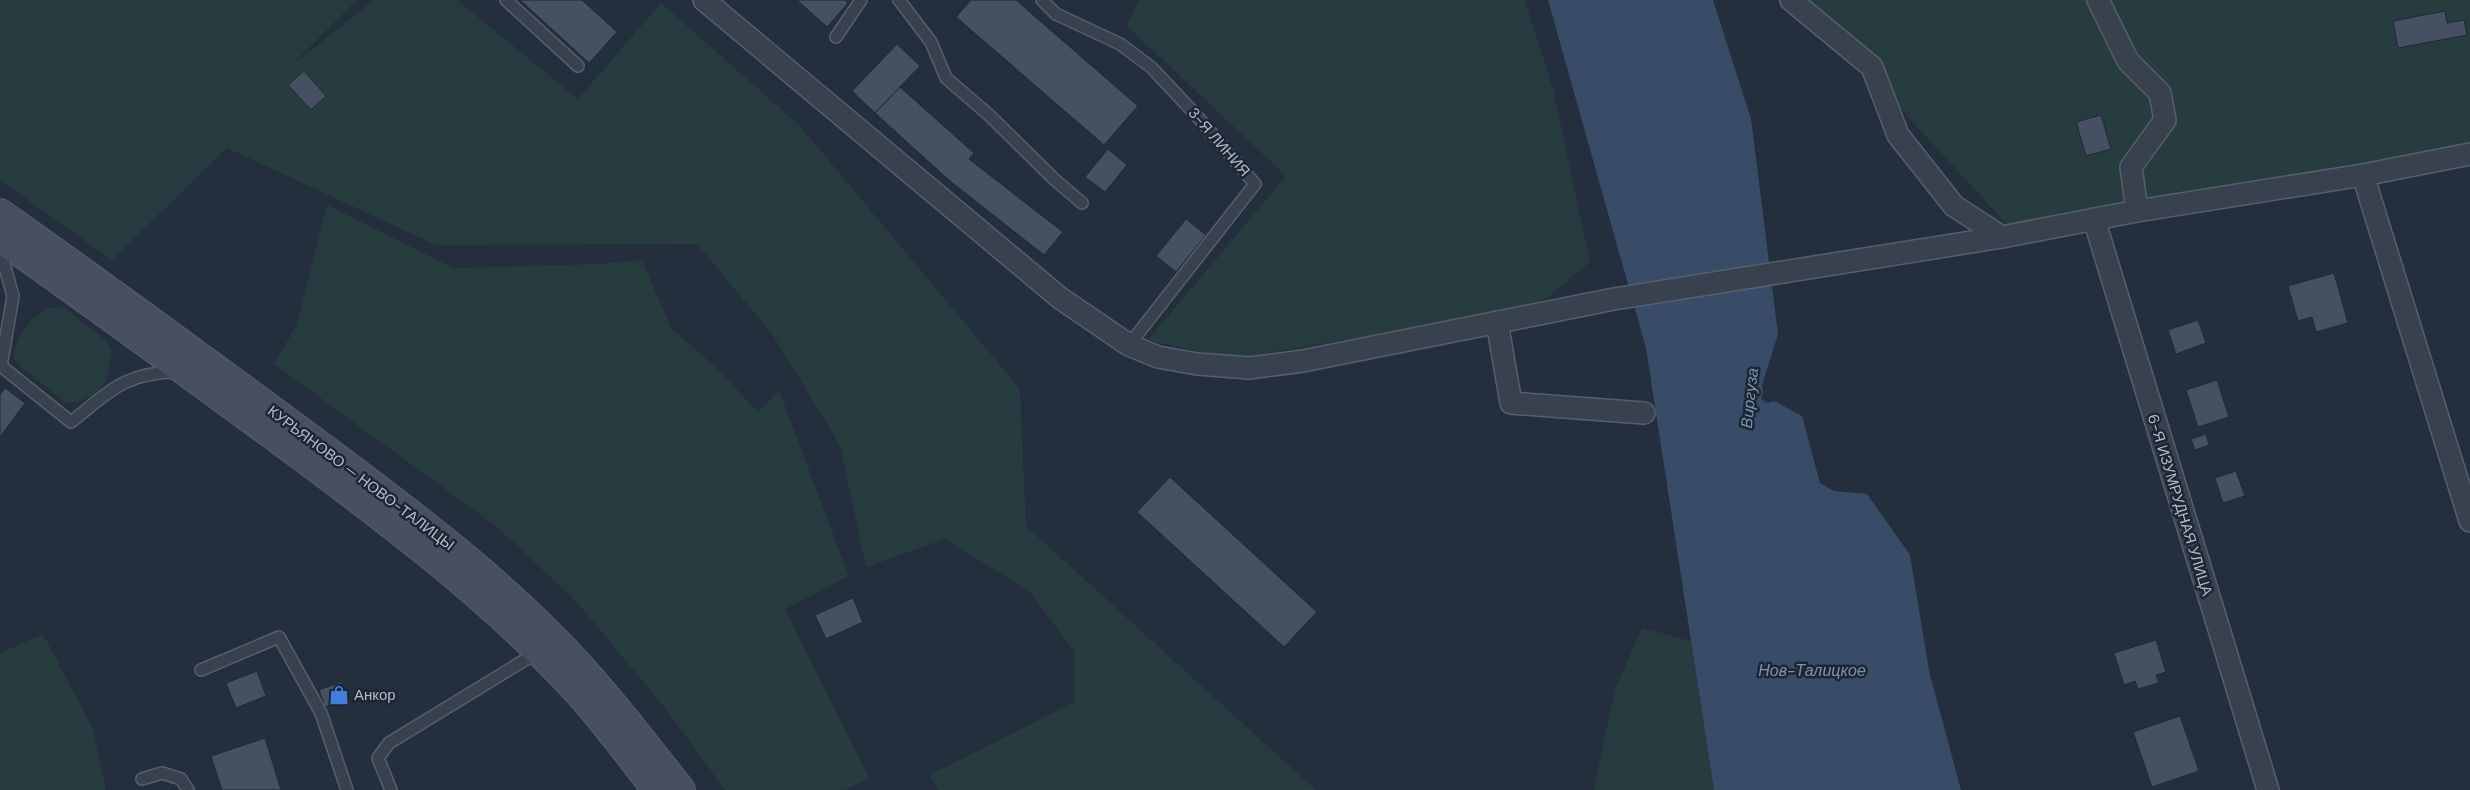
<svg xmlns="http://www.w3.org/2000/svg" width="2470" height="790" font-family="'DM Sans',sans-serif">
  <rect width="100%" height="100%" fill="#242f3e"/>
  <!-- green -->
  <g fill="#263c3f">
    <path d="M0 0H357L291 66 374 0H457L578 99 661 3 799 125 1020 389 1026 526 1316 790H938L930 775 1074 702V651L1029 591 945 539 866 567 840 445 772 334 697 244 436 245 227 148 112 260 0 180Z"/>
    <path d="M1139 0H1525L1553 89 1590 262 1535 308 1231 359 1148 340 1286 176 1126 25Z"/>
    <path d="M1801 0H2470V146L2013 231Z"/>
    <path d="M327 205 453 268 598 264 642 260 671 328 723 374 758 413 779 390 849 576 785 609 869 778 845 790H725L665 708 575 600 497 527 274 364 296 326Z"/>
    <path d="M63 307 107 342 112 351 106 381 93 395 76 402 67 403 20 366 14 359C16 334 28 322 47 308Z"/>
    <path d="M1642 628 1691 641 1714 790H1594L1615 689Z"/>
    <path d="M43 634 93 729 106 790H0V653Z"/>
  </g>
  <!-- water -->
  <path fill="#394c67" d="M1548 0H1713L1751 119 1778 334 1762 385 1763 393 1761 399 1767 403 1774 401 1802 416 1820 483 1834 491 1867 494 1910 555 1929 671 1961 790H1714L1646 348Z"/>
  <!-- building -->
  <g fill="#455162" stroke="#1f2835">
    <path d="M520 0H582L617 32 589 63Z"/>
    <path d="M797 0H845L848 3 827 27Z"/>
    <path d="M971 0H1016L1138 106 1104 145 956 17Z"/>
    <path d="M2445 11 2447 23 2464 20 2467 35 2398 48 2393 21Z"/>
    <path d="M897 44 920 66 875 113 852 91Z"/>
    <path d="M304 71 326 96 311 110 288 85Z"/>
    <path d="M900 87 974 153 969 159 1063 232 1044 255 950 181 875 113Z"/>
    <path d="M2101 115 2111 149 2086 156 2076 122Z"/>
    <path d="M1108 149 1127 165 1105 192 1085 177Z"/>
    <path d="M1186 219 1206 235 1176 272 1156 256Z"/>
    <path d="M2334 273 2348 323 2316 332 2312 317 2298 321 2288 286Z"/>
    <path d="M2198 320 2206 343 2176 354 2168 330Z"/>
    <path d="M2217 380 2229 417 2198 427 2186 390Z"/>
    <path d="M5 388 25 403 0 437V395Z"/>
    <path d="M2206 434 2209 445 2195 450 2191 439Z"/>
    <path d="M2236 471 2245 496 2223 503 2215 478Z"/>
    <path d="M1170 477 1317 612 1284 647 1137 512Z"/>
    <path d="M853 598 863 622 826 639 815 615Z"/>
    <path d="M2156 640 2166 672 2156 675 2159 683 2138 689 2135 681 2124 685 2114 653Z"/>
    <path d="M257 671 266 696 236 708 226 683Z"/>
    <path d="M341 682 347 699 325 707 319 690Z"/>
    <path d="M2180 716 2199 771 2152 787 2133 732Z"/>
    <path d="M265 738 281 790H222L211 756Z"/>
  </g>
  <g fill="none" stroke-linecap="round" stroke-linejoin="round">
    <defs>
      <g id="lane">
        <path d="M506 0 578 66"/>
        <path d="M899 0 931 42 946 78 989 115 1055 180 1082 203"/>
        <path d="M1042 0 1056 14 1120 44 1151 67 1196 115 1255 184 1129 345"/>
        <path d="M836 37 861 0"/>
        <path d="M0 249 13 296 1 366 71 422C109 392 125 372 177 372"/>
        <path d="M201 670 279 637 321 713 347 790"/>
        <path d="M142 779 162 773 181 779 188 790"/>
        <path d="M391 790 378 758 389 743 538 652"/>
      </g>
      <g id="street">
        <path d="M704 0 1060 298 1129 345 1158 357 1197 364 1249 368 1303 361 1614 299 2002 237 2137 211 2363 175 2470 154"/>
        <path d="M1791 0 1872 67 1898 135 1954 206 2002 237"/>
        <path d="M2098 0 2128 61 2160 93 2165 120 2131 167 2137 211"/>
        <path d="M2363 175 2470 521"/>
        <path d="M2094 219 2268 790"/>
        <path d="M1497 322 1511 403 1644 413"/>
      </g>
      <g id="secondary">
        <path d="M0 213C104 286 207 362 310 438 394 501 479 563 553 638 600 685 640 738 681 790"/>
        <path d="M0 238C100 309 199 381 298 454 396 527 494 601 578 692 606 723 631 757 656 790"/>
      </g>
    </defs>
    <!-- lane casing -->
    <use href="#lane" stroke="#565f6c" stroke-width="14"/>
    <!-- street casing -->
    <use href="#street" stroke="#565f6c" stroke-width="24"/>
    <!-- secondary casing -->
    <use href="#secondary" stroke="#565f6c" stroke-width="30"/>
    <!-- lane -->
    <use href="#lane" stroke="#38414e" stroke-width="11"/>
    <!-- street -->
    <use href="#street" stroke="#38414e" stroke-width="21"/>
    <!-- secondary -->
    <use href="#secondary" stroke="#465061" stroke-width="28"/>
  </g>
  <!-- icons -->
  <defs>
    <symbol id="shop-bare" viewBox="-9 -9 18 18"><path d="M-5-2.5h2.3a2.7 3.5 0 0 1 5.4 0H5L5.5 6h-11ZM-1.5-2.5h3a1.5 2.3 0 0 0-3 0Z" fill="#3f7fe0" stroke="#1d2633" stroke-width="2.5" paint-order="stroke"/></symbol>
  </defs>
  <g fill-rule="evenodd">
    <use href="#shop-bare" x="325" y="681" width="28" height="28"/>
  </g>
  <g text-anchor="middle" stroke-width="5" stroke-linejoin="round" paint-order="stroke">
    <!-- street labels -->
    <g font-size="15" fill="#b4bcc9" stroke="#1d2633">
      <text transform="translate(1219 142) rotate(49)" y="5">3-Я ЛИНИЯ</text>
      <text transform="translate(361 478) rotate(37)" y="5">КУРЬЯНОВО — НОВО-ТАЛИЦЫ</text>
      <text transform="translate(2180 505) rotate(73)" y="5">6-Я ИЗУМРУДНАЯ УЛИЦА</text>
    </g>
    <!-- poi labels -->
    <g font-size="15" fill="#b4bcc9" stroke="#1d2633" text-anchor="start">
      <text x="354" y="700">Анкор</text>
    </g>
    <!-- water labels -->
    <g font-size="16" font-style="italic" fill="#7c92b1" stroke="#1d2633">
      <text transform="translate(1749 398) rotate(-84)" y="6">Виргуза</text>
      <text x="1812" y="676">Нов-Талицкое</text>
    </g>
  </g>
</svg>
